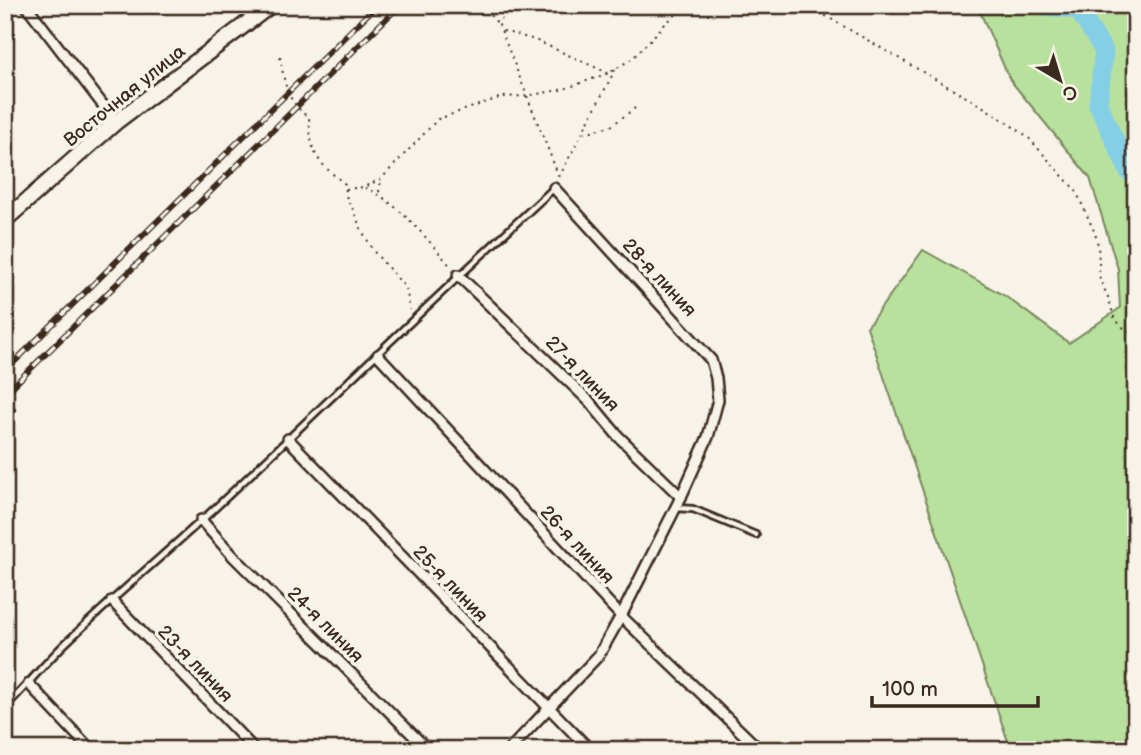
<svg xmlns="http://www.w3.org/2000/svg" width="1141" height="755" font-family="'Balsamiq Sans',sans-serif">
  <rect width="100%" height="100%" fill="#f7f3e8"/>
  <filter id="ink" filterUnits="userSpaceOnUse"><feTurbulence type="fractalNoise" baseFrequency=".0143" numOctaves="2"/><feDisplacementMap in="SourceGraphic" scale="14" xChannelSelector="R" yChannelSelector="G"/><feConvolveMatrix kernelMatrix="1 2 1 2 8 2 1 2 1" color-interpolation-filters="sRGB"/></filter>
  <g filter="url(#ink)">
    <!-- green -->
    <path fill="#b8e19d" stroke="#7a865e" stroke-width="2" d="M977 5H1133L1136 12V750H1011L867 327 923 250 1005 296 1069 343 1120 308 1118 269 1090 178 1010 80Z"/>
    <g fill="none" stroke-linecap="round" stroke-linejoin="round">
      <!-- river -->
      <path stroke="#85cfe6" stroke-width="19" d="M1042 5 1078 10 1104 51 1098 104 1129 172 1136 176"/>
      <defs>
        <g id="lane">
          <path d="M676 508 693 509 756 535"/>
          <path d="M5 707C28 685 48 659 71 638 117 594 166 553 213 510 327 403 438 294 553 189"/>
        </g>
        <g id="street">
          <path d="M26 5 116 122"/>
          <path d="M458 275 589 401 618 436 681 497"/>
          <path d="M378 355 621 616 760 750"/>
          <path d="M288 439 590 750"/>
          <path d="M201 520 233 556 428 750"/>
          <path d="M112 601 255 750"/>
          <path d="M29 684 91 750"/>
          <path d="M509 750 599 655 621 616 681 497 708 437 718 400 716 378 711 360 554 188"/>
        </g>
        <path id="primary" d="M5 220 116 122 271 5"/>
      </defs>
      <!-- lane casing -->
      <use href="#lane" stroke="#3b2a1e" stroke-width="10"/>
      <!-- street casing -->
      <use href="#street" stroke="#3b2a1e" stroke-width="14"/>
      <!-- primary casing -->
      <use href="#primary" stroke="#3b2a1e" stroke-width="19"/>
      <!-- path -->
      <g stroke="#3b2a1e" stroke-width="2" stroke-dasharray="2 5" stroke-linecap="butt">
        <path d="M481 5 498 24"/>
        <path d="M507 5 499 25 559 177 558 179"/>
        <path d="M807 5 985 108 1027 136 1076 191 1095 233 1098 245 1100 280 1108 297 1114 317 1121 326 1136 336"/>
        <path d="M503 31 535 40 608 73"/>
        <path d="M280 57C285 85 286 100 309 118 311 155 316 161 345 184L347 201 351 205 362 231 375 253 406 288 410 310"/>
        <path d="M584 133 611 126 639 105"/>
        <path d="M559 177 615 70"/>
        <path d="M365 188C395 199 431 243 452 268"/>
        <path d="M346 189 364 187 381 179 438 119 502 97 527 96 564 89 609 73 633 58 667 22 688 5"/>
        <path d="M379 192 381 180"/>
      </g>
      <!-- lane -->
      <use href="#lane" stroke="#f7f3e8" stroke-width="4.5"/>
      <!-- street -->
      <use href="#street" stroke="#f7f3e8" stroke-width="9"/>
      <!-- primary -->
      <use href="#primary" stroke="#f7f3e8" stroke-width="14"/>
      <defs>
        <g id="rail">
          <path d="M5 371 377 5"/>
          <path d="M5 394 400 5"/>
          <path d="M5 417 13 410"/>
        </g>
      </defs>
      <!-- rail casing -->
      <use href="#rail" stroke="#3b2a1e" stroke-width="6"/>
      <!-- rail -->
      <use href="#rail" stroke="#f7f3e8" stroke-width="3.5" stroke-dasharray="10" stroke-linecap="butt"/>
    </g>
  </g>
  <g text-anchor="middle" stroke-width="7" stroke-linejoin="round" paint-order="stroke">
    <!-- street labels -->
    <g font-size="19" fill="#3b2a1e" stroke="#f7f3e8">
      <text transform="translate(124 95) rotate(-39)" y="7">Восточная улица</text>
      <text transform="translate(660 277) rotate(47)" y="7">28-я линия</text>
      <text transform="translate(583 373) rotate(46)" y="7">27-я линия</text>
      <text transform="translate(578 544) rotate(47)" y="7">26-я линия</text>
      <text transform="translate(451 583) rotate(46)" y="7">25-я линия</text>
      <text transform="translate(326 624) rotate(45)" y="7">24-я линия</text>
      <text transform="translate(196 663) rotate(46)" y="7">23-я линия</text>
    </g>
  </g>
  <!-- margin -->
  <rect width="1141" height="755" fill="none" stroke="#f7f3e8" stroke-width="28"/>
  <rect x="14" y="14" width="1113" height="727" fill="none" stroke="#3b2a1e" stroke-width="2.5" filter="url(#ink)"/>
  <!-- north arrow -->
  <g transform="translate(1060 80) rotate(142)" stroke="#f7f3e8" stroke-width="5" paint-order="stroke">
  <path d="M0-5L12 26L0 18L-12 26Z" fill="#3b2a1e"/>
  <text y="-10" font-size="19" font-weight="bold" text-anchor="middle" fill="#3b2a1e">С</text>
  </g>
  <!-- scale -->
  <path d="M872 696v10h166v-10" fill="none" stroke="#3b2a1e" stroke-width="3.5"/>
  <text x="882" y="696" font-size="21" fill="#3b2a1e" stroke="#f7f3e8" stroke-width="5" paint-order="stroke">100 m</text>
</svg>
